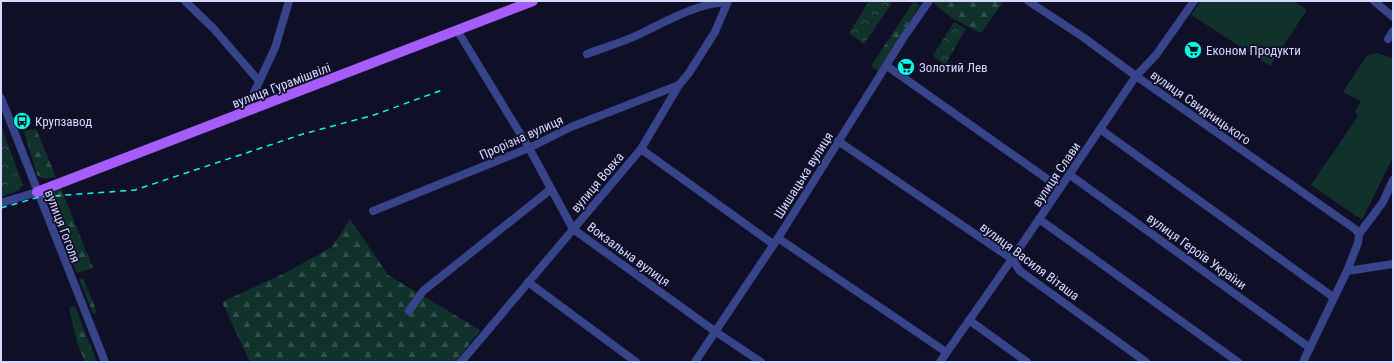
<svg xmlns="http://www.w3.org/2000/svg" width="1394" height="363" font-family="'Roboto Condensed',sans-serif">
  <defs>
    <pattern id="forest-firs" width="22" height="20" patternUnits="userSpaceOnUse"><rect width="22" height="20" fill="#11322b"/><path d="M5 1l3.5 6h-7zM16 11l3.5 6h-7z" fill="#334f4b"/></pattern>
    <pattern id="park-crowns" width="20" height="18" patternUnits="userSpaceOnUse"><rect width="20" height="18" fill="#11322b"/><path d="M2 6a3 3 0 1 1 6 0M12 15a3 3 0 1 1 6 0" fill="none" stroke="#334f4b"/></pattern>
  </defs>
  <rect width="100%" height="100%" fill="#0f0f28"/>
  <!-- forest -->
  <g fill="url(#forest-firs)">
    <path d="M914 1 920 5 878 71 871 66Z"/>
    <path d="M931 1H1004L981 33 953 19Z"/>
    <path d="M36 129 56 177 44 179 37 175 24 131Z"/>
    <path d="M60 186 93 268 77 273 48 201 52 191Z"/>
    <path d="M350 219 388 275 480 330 456 362H250L222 302 285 273 332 247Z"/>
    <path d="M83 278 97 312 93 314 79 279Z"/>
    <path d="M75 306 97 362H85L77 342 69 308Z"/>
  </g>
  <!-- park -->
  <g fill="url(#park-crowns)">
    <path d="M869 1H888L892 3 864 44 849 33Z"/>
    <path d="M954 22 966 29 945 65 933 56Z"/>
    <path d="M1 126 23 185 19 190 1 197Z"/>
  </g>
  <!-- garden -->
  <g fill="#11322b">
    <path d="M1201 1H1294L1307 10 1270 66 1191 15Z"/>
    <path d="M1378 53 1393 59V157L1362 220 1311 185 1358 116 1355 112 1361 101 1343 92 1367 55Z"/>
  </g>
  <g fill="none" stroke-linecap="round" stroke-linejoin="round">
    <!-- minor -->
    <g stroke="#384489" stroke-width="8">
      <path d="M185 1 213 28 259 81"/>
      <path d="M1028 1 1083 37 1136 76 1355 229 1359 234"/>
      <path d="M1374 1 1393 17"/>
      <path d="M457 30 529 148 573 229 716 332 761 362"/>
      <path d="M1388 39 1393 31"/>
      <path d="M587 54C605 47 624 42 642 33 662 23 704 0 727 3"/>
      <path d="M887 66 1060 188"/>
      <path d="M1 98 105 362"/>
      <path d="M253 110 250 101 275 48 289 1"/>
      <path d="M1100 129 1333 297"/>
      <path d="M838 141 1012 259 1020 271 1146 362"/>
      <path d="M641 149 773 244"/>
      <path d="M1070 175 1310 348"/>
      <path d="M1 203 37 192"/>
      <path d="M373 211 529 148 571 127 679 85"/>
      <path d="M1039 219 1238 362"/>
      <path d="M778 238 946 352"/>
      <path d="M1347 271 1393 264"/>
      <path d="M528 282 636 362"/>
      <path d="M409 311 423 291 551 189"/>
      <path d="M969 320 1027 362"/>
      <path d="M461 362 641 149 679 85 689 73 715 32 728 1"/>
      <path d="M695 362 778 238 904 37 929 1"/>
      <path d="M940 362 1012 259 1136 76 1156 55 1194 1"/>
      <path d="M1303 362 1347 271 1358 243 1359 234 1383 202 1393 180"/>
    </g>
    <!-- major -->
    <path stroke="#a55dff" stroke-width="10" d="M37 192 533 1"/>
    <!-- rail -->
    <path stroke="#02ffea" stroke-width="1.5" stroke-dasharray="6 5" stroke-linecap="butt" d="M1 208 39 197 135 190 303 134 374 115 445 89"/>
  </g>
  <!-- icons -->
  <defs>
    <symbol id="supermarket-disc" viewBox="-11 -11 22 22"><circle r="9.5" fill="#02ffea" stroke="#0f0f28"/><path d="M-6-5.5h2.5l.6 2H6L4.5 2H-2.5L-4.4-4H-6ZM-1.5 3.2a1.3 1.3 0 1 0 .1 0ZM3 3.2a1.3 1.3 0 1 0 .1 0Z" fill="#111"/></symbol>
    <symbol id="bus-disc" viewBox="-11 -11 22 22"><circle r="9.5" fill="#02ffea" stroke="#0f0f28"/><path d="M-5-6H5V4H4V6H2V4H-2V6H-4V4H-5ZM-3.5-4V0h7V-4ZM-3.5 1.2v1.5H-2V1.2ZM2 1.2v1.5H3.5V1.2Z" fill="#111"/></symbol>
  </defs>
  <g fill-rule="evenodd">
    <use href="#supermarket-disc" x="1183" y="40" width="20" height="20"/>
    <use href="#supermarket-disc" x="896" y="57" width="20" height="20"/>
    <use href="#bus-disc" x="12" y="111" width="20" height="20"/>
  </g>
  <g text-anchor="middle" stroke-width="3.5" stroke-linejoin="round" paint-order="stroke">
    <!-- poi labels -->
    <g font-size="13" fill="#d6d9ff" stroke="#0f0f28" text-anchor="start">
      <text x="1206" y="55">Економ Продукти</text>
      <text x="919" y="72">Золотий Лев</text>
      <text x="35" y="126">Крупзавод</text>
    </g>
    <!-- street labels -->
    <g font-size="13" fill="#d6d9ff" stroke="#0f0f28">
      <text transform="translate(281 85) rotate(-21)" y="5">вулиця Гурамішвілі</text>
      <text transform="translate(1201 107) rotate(35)" y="5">вулиця Свидницького</text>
      <text transform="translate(521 137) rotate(-24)" y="5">Прорізна вулиця</text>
      <text transform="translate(1056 174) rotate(-56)" y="5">вулиця Слави</text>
      <text transform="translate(803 175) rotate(-58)" y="5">Шишацька вулиця</text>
      <text transform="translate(597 182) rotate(-50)" y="5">вулиця Вовка</text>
      <text transform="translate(63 226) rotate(69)" y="5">вулиця Гоголя</text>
      <text transform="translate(1197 251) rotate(36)" y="5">вулиця Героїв України</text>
      <text transform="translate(629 254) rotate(36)" y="5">Вокзальна вулиця</text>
      <text transform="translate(1030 261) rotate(37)" y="5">вулиця Василя Віташа</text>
    </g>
  </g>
  <!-- border -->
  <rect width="1394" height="363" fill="none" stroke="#d6d9ff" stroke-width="4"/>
</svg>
